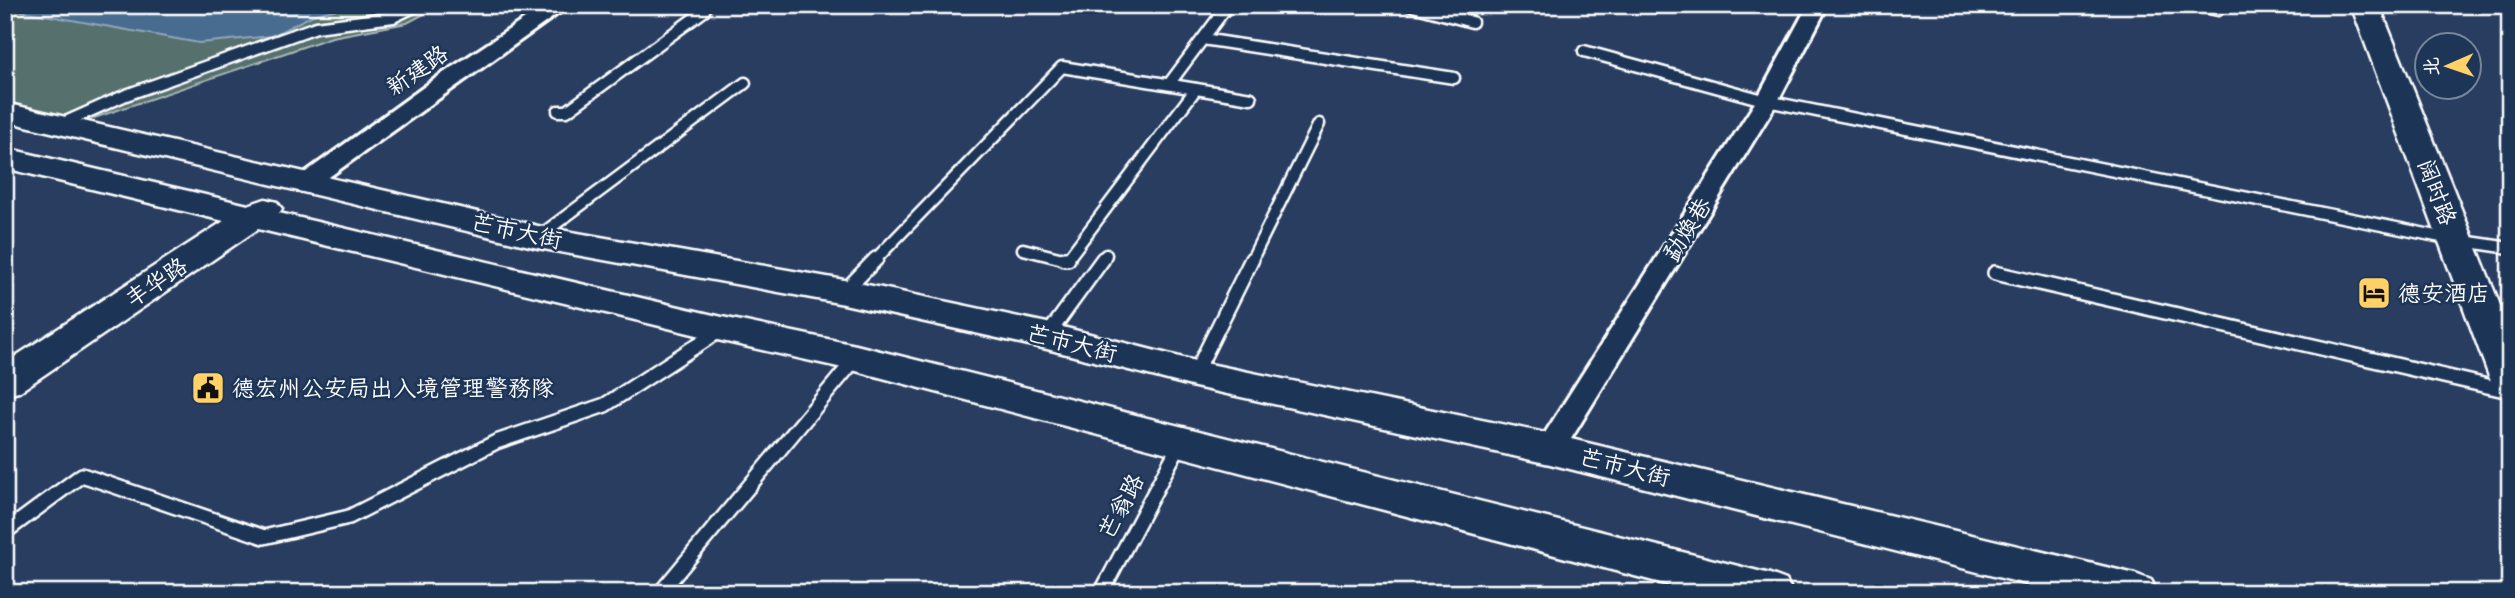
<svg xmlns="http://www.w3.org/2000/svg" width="2515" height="598" font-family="'Comic Neue','LXGW WenKai TC',sans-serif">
  <rect width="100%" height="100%" fill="#283d60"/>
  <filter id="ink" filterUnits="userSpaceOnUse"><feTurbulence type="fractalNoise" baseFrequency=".0143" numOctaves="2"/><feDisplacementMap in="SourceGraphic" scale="14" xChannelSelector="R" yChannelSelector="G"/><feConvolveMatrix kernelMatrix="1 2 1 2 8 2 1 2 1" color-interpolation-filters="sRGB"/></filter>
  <g filter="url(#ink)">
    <!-- green -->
    <path fill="#55706d" stroke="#aab8b6" stroke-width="2" d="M5 5H441L407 23 332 37 71 126 5 108Z"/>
    <!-- water -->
    <path fill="#476c8f" stroke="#91a7bc" stroke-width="2" d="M5 5H398L384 11 361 6 346 7 313 15 272 36 199 43 5 8Z"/>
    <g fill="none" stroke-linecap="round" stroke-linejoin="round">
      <defs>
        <g id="lane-far1">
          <path d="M1409 5 1472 22"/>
          <path d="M2195 5 2218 10"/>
          <path d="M1203 39 1454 78"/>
          <path d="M1584 51 1767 101 2456 240 2510 248"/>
          <path d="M1169 84 1228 5"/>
          <path d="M558 111H567L704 11V5"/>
          <path d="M61 124 126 95 316 27 393 17 418 5"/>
          <path d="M538 237 745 83"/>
          <path d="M1023 249 1067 260 1196 89"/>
          <path d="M874 261 1062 67 1251 98"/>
          <path d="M1102 261 1106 255"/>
          <path d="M1251 261 1319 124"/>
        </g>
        <g id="lane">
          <path d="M1064 259H1068"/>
          <path d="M1995 273 2509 391"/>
          <path d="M844 292 876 259"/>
          <path d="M1047 336 1103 259"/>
          <path d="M1195 374 1252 259"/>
          <path d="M5 532 82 475 264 537 349 517 496 442 605 405 722 329"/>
          <path d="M660 593 856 358"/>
          <path d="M1101 593 1181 442"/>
        </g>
        <g id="street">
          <path d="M546 5H570L315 187H299L295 182 299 177 439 76Z"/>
          <path d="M1808 5H1828L1778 101 1560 457 1550 460 1540 457 1535 449 1540 441 1756 101Z"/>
        </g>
        <g id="secondary">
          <path d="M2351 5H2379L2510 330V392L2496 389 2490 379Z"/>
          <path d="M5 103 538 226 844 280 1047 323 1195 361 1550 434 2135 574 2151 580 2158 593H2061L1550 464 1195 387 1047 349 844 304 538 248 5 121Z"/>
          <path d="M5 148 248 205 265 199 277 202 282 209 279 213 722 317 856 345 1770 574 1786 580 1793 593H1699L856 371 722 341 258 229 19 392 5 395V363L224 221 5 168Z"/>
        </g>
      </defs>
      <!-- lane-far1 casing -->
      <use href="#lane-far1" stroke="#fff" stroke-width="15"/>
      <!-- lane casing -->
      <use href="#lane" stroke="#fff" stroke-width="18"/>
      <!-- street casing -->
      <use href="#street" stroke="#fff" stroke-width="6"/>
      <!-- secondary casing -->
      <use href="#secondary" stroke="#fff" stroke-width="5"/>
      <!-- lane-far1 -->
      <use href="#lane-far1" stroke="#1d3557" stroke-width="10"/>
      <!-- lane -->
      <use href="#lane" stroke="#1d3557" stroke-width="13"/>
      <!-- street -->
      <use href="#street" fill="#1d3557" fill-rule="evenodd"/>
      <!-- secondary -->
      <use href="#secondary" fill="#1d3557" fill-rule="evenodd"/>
    </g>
  </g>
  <!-- icons -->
  <defs>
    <symbol id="hotel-square" viewBox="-11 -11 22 22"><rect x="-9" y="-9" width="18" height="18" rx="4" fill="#ffd166" stroke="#1d3557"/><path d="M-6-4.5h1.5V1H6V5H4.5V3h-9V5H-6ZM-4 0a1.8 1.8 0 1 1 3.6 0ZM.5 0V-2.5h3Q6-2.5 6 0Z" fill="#111"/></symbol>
    <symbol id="civic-square" viewBox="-11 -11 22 22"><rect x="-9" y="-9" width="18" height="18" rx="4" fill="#ffd166" stroke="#1d3557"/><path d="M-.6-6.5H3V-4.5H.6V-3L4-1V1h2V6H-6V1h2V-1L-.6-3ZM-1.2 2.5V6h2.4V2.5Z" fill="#111"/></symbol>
  </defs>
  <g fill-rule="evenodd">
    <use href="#hotel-square" x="2355" y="274" width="38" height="38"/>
    <use href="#civic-square" x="189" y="369" width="38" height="38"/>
  </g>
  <g text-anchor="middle" stroke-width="5" stroke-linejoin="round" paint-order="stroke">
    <!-- street labels -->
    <g font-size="23" fill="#fff" stroke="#1d3557">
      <text transform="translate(417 70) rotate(-35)" y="8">新建路</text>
      <text transform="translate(2437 192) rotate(69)" y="8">阔时路</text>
      <text transform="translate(1687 229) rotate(-58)" y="8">勐焕巷</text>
      <text transform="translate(517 231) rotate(12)" y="8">芒市大街</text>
      <text transform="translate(156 282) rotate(-34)" y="8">丰华路</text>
      <text transform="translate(1072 343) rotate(14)" y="8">芒市大街</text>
      <text transform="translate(1625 467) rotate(14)" y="8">芒市大街</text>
      <text transform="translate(1121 506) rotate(-62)" y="8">芒翁路</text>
    </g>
    <!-- poi labels -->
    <g font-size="23" fill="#fff" stroke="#1d3557" text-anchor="start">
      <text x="2398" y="301">德安酒店</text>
      <text x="232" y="396">德宏州公安局出入境管理警務隊</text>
    </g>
  </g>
  <!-- margin -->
  <rect width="2515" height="598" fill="none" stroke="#1d3557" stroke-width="28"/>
  <rect x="14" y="14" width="2487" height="570" fill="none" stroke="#fff" stroke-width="2.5" filter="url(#ink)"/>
  <!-- north arrow -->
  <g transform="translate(2448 66) rotate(268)"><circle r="33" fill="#1d3557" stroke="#77869a" stroke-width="2"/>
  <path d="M0-5L12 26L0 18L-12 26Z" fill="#ffd166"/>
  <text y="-10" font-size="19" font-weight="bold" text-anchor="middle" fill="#ffffff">北</text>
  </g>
</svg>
